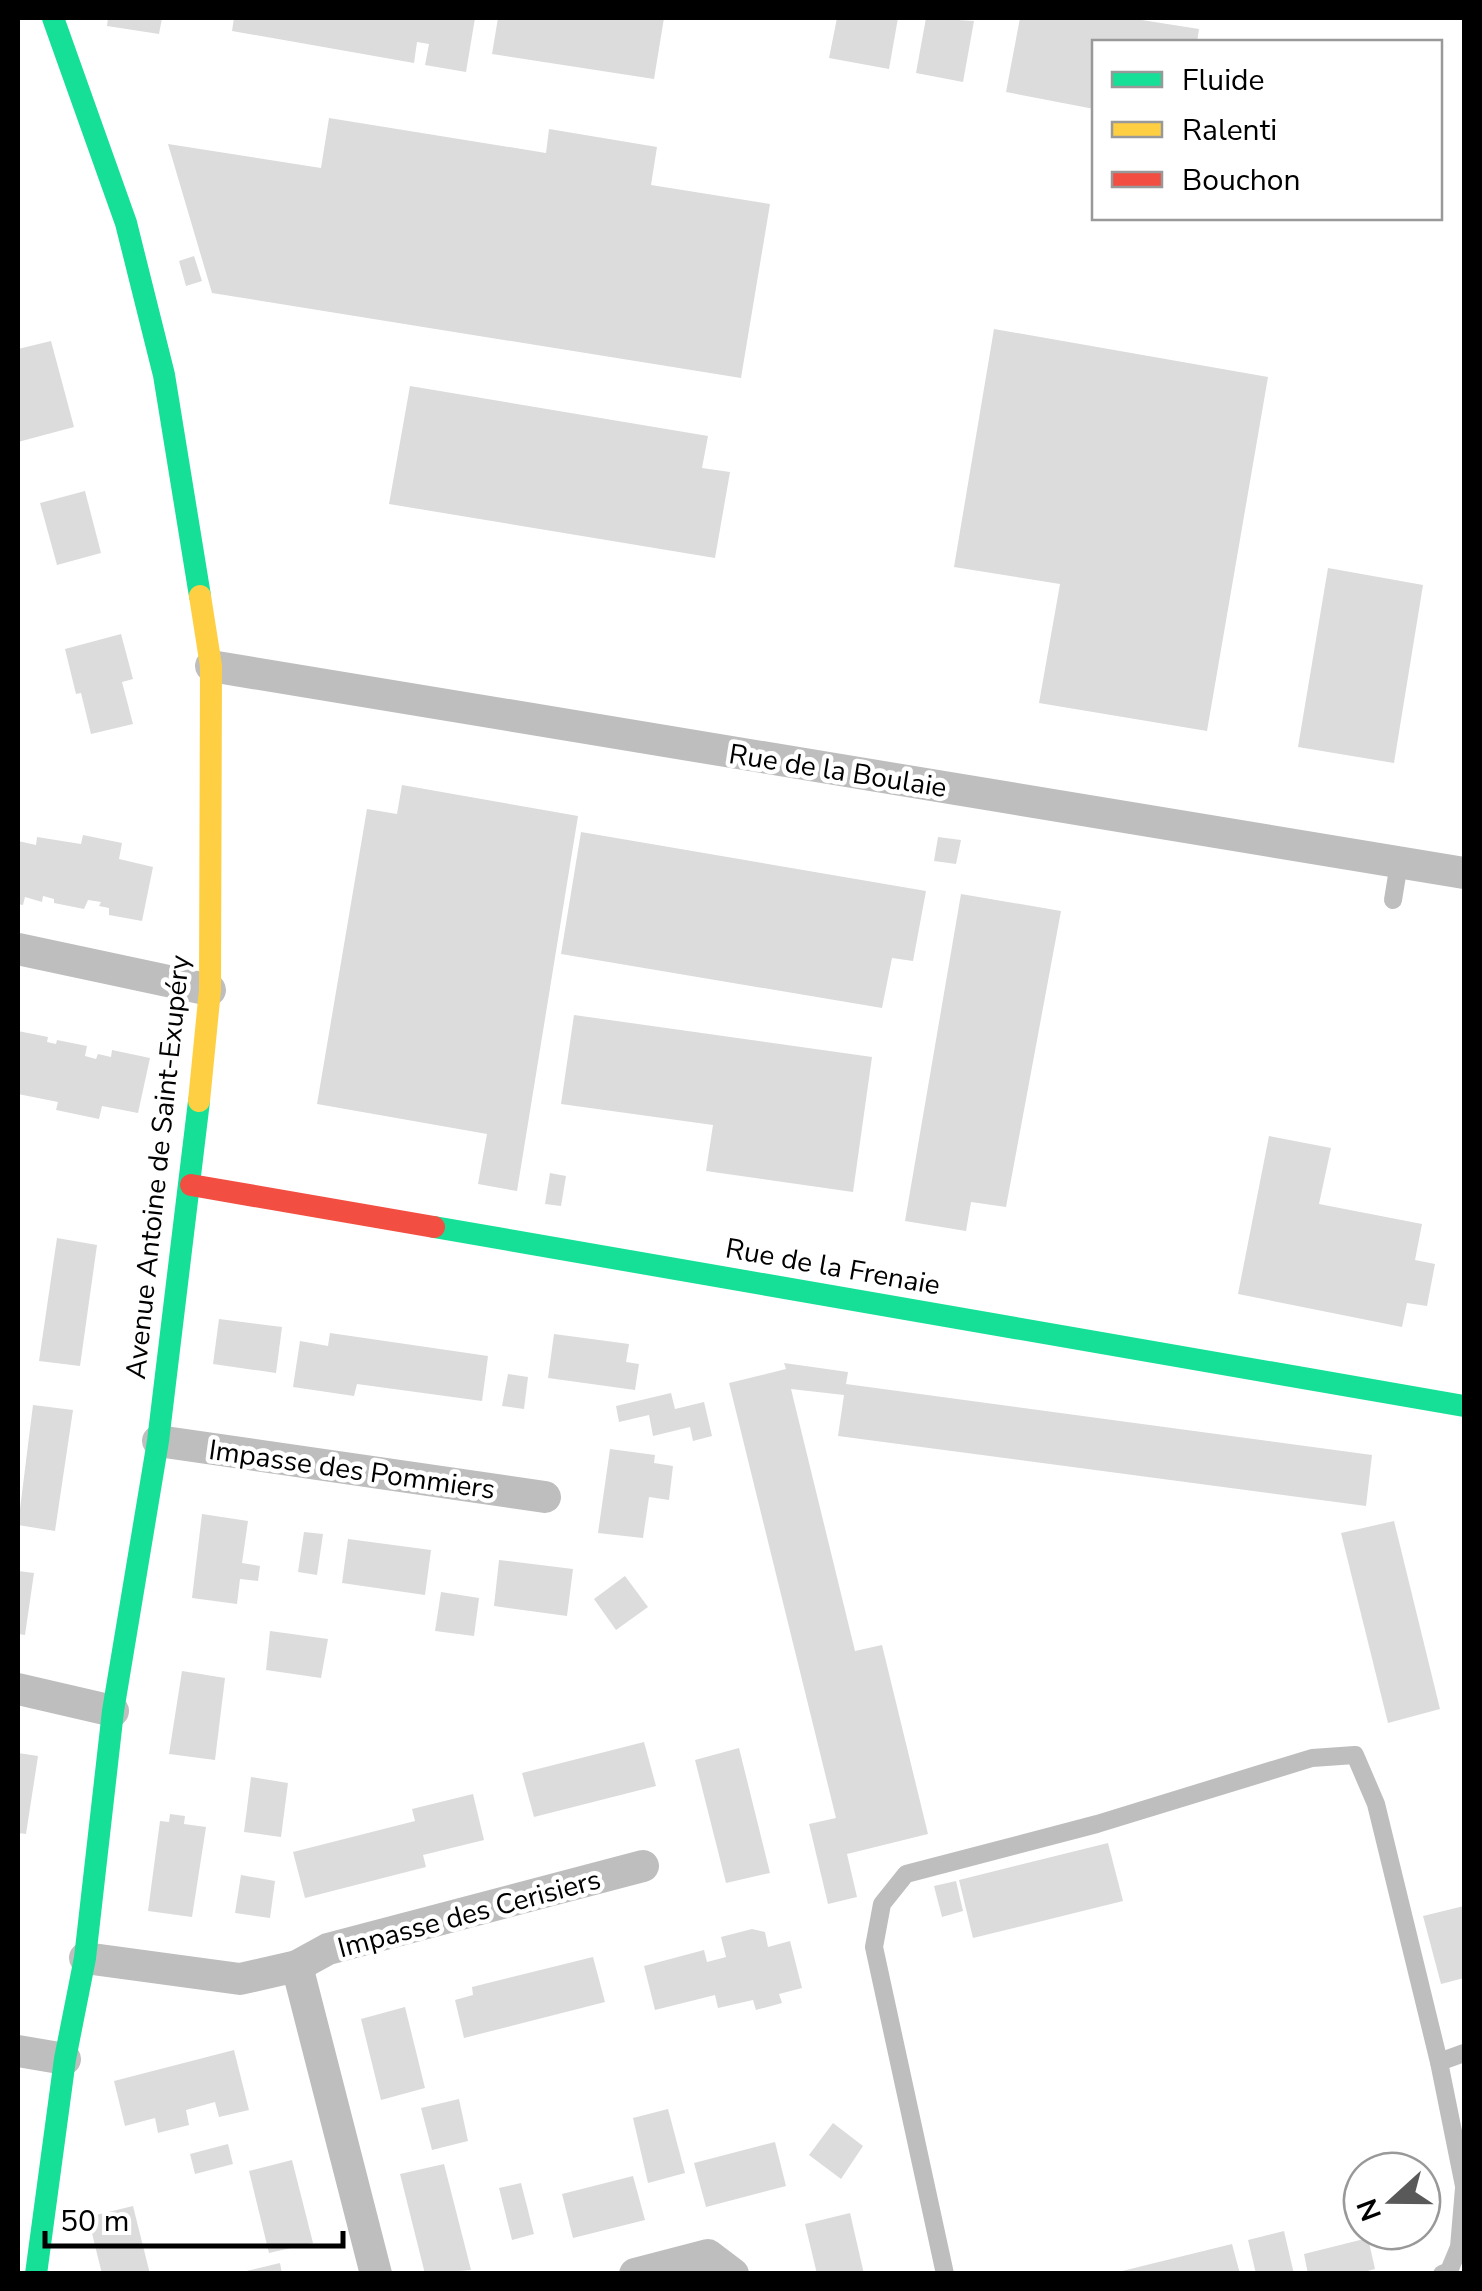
<svg xmlns="http://www.w3.org/2000/svg" width="1482" height="2291" font-family="'Nunito Sans',sans-serif">
  <rect width="100%" height="100%" fill="#fff"/>
  <!-- building -->
  <g fill="#dcdcdc">
    <path d="M108 18H162L159 34 107 26Z"/>
    <path d="M234 18H475L466 72 425 65 429 44 417 42 414 63 232 31Z"/>
    <path d="M498 18H664L654 79 492 54Z"/>
    <path d="M837 18H898L889 69 829 58Z"/>
    <path d="M926 18 974 21 963 82 916 73Z"/>
    <path d="M1020 18H1129L1199 29 1197 42H1094V109L1006 92Z"/>
    <path d="M329 118 546 153 549 129 657 147 651 185 770 204 741 378 212 293 168 144 321 168Z"/>
    <path d="M194 256 202 281 186 286 179 261Z"/>
    <path d="M994 329 1268 377 1207 731 1039 703 1060 584 954 567Z"/>
    <path d="M51 341 74 427 18 442V349Z"/>
    <path d="M410 386 708 436 702 468 730 472 715 558 389 504Z"/>
    <path d="M85 491 101 553 57 565 40 503Z"/>
    <path d="M1328 568 1423 585 1394 763 1298 747Z"/>
    <path d="M121 634 133 679 122 682 133 724 91 734 81 693 76 694 65 649Z"/>
    <path d="M402 785 578 816 517 1191 478 1184 487 1134 317 1104 367 809 397 814Z"/>
    <path d="M581 832 926 891 913 961 892 958 882 1008 561 954Z"/>
    <path d="M83 835 122 843 119 859 153 867 142 921 109 915V908L99 906 101 902 88 900 84 909 54 903V899L43 896 42 902 25 897 23 905 18 904V841L36 845 37 837 81 844Z"/>
    <path d="M938 837 961 840 956 864 934 861Z"/>
    <path d="M961 894 1061 911 1006 1207 971 1202 966 1231 905 1221Z"/>
    <path d="M574 1015 872 1057 853 1192 706 1171 713 1125 561 1104Z"/>
    <path d="M18 1031 48 1037 47 1042 56 1044 57 1040 87 1046 85 1056 96 1059 98 1054 111 1057 112 1050 150 1058 138 1113 102 1106 99 1119 56 1110 58 1102 18 1094Z"/>
    <path d="M1269 1136 1331 1148 1319 1204 1422 1224 1415 1260 1435 1264 1427 1306 1407 1303 1402 1327 1238 1294Z"/>
    <path d="M550 1173 566 1176 561 1206 545 1204Z"/>
    <path d="M57 1238 97 1245 80 1366 39 1361Z"/>
    <path d="M219 1319 282 1327 276 1373 213 1364Z"/>
    <path d="M330 1333 488 1356 482 1401 357 1384 354 1396 293 1387 300 1341 328 1346Z"/>
    <path d="M554 1334 629 1344 626 1362 639 1364 635 1390 548 1378Z"/>
    <path d="M784 1363 848 1372 846 1384 1372 1455 1366 1506 838 1436 844 1395 791 1389 855 1651 882 1645 928 1834 847 1854 857 1897 828 1904 809 1824 836 1818 729 1383 786 1369Z"/>
    <path d="M508 1374 528 1377 524 1409 502 1406Z"/>
    <path d="M671 1393 675 1409 704 1402 712 1436 693 1441 690 1427 653 1436 649 1415 619 1422 616 1406Z"/>
    <path d="M33 1405 73 1410 55 1531 18 1525Z"/>
    <path d="M610 1449 655 1455 654 1463 673 1466 669 1500 649 1497 643 1538 598 1533Z"/>
    <path d="M202 1514 248 1521 242 1563 260 1566 258 1581 240 1579 237 1604 192 1598Z"/>
    <path d="M1394 1521 1440 1709 1388 1723 1341 1533Z"/>
    <path d="M304 1532 323 1534 317 1575 298 1572Z"/>
    <path d="M348 1539 431 1550 425 1595 342 1583Z"/>
    <path d="M499 1560 573 1569 567 1616 494 1606Z"/>
    <path d="M18 1571 34 1573 25 1635 18 1634Z"/>
    <path d="M625 1576 648 1607 616 1630 594 1599Z"/>
    <path d="M441 1592 479 1598 474 1636 435 1631Z"/>
    <path d="M270 1631 328 1639 321 1678 266 1670Z"/>
    <path d="M182 1671 225 1678 215 1760 169 1754Z"/>
    <path d="M644 1742 656 1786 534 1817 522 1773Z"/>
    <path d="M739 1748 770 1873 726 1883 695 1760Z"/>
    <path d="M18 1753 38 1756 26 1834 18 1833Z"/>
    <path d="M251 1777 288 1783 281 1837 244 1832Z"/>
    <path d="M473 1794 484 1840 423 1855 426 1867 305 1898 293 1852 415 1821 412 1809Z"/>
    <path d="M170 1814 185 1816 184 1824 206 1827 192 1917 148 1911 160 1821 169 1822Z"/>
    <path d="M1108 1843 1123 1901 973 1938 959 1880Z"/>
    <path d="M241 1875 275 1881 270 1918 235 1913Z"/>
    <path d="M956 1881 963 1911 942 1917 934 1886Z"/>
    <path d="M1464 1906V1978L1441 1984 1423 1916Z"/>
    <path d="M752 1929 765 1932 768 1947 790 1941 802 1988 779 1994 782 2003 756 2010 753 2000 718 2008 715 1995 655 2010 644 1966 704 1950 707 1962 726 1957 721 1937Z"/>
    <path d="M593 1957 605 2002 464 2038 455 2000 473 1995 472 1987Z"/>
    <path d="M405 2007 425 2088 381 2100 361 2019Z"/>
    <path d="M234 2050 249 2110 219 2117 215 2102 186 2110 189 2125 158 2133 155 2118 125 2126 114 2081Z"/>
    <path d="M459 2099 468 2141 432 2150 421 2108Z"/>
    <path d="M668 2109 685 2173 648 2183 633 2118Z"/>
    <path d="M833 2123 863 2146 841 2179 809 2155Z"/>
    <path d="M775 2142 786 2186 706 2207 694 2163Z"/>
    <path d="M228 2144 233 2164 195 2174 190 2154Z"/>
    <path d="M292 2160 313 2243 269 2253 249 2171Z"/>
    <path d="M444 2164 471 2270 425 2274 400 2174Z"/>
    <path d="M633 2176 645 2220 573 2238 562 2194Z"/>
    <path d="M521 2183 534 2234 512 2240 499 2188Z"/>
    <path d="M133 2206 150 2274H102L88 2217Z"/>
    <path d="M850 2213 864 2274H817L805 2224Z"/>
    <path d="M1284 2231 1294 2274H1256L1248 2240Z"/>
    <path d="M1368 2238 1375 2269 1356 2274H1308L1304 2254Z"/>
    <path d="M1232 2244 1240 2274H1118V2272Z"/>
    <path d="M280 2263 282 2274H243L242 2272Z"/>
  </g>
  <g fill="none" stroke-linecap="round" stroke-linejoin="round">
    <!-- lane -->
    <g stroke="#bebebe" stroke-width="18">
      <path d="M1393 900 1399 863"/>
      <path d="M1439 2062 1464 2053"/>
      <path d="M945 2274 874 1947 882 1904 906 1874 1097 1824 1312 1758 1355 1755 1376 1804 1439 2062 1464 2186"/>
      <path d="M1442 2274 1449 2271 1459 2247 1464 2188"/>
    </g>
    <!-- street -->
    <g stroke="#bebebe" stroke-width="32">
      <path d="M211 666 1464 873"/>
      <path d="M18 949 210 990"/>
      <path d="M158 1441 545 1497"/>
      <path d="M18 1689 113 1711"/>
      <path d="M85 1958 240 1979 297 1966 376 2274"/>
      <path d="M297 1966 328 1949 643 1866"/>
      <path d="M18 2051 65 2059"/>
      <path d="M635 2274 708 2255 733 2274"/>
    </g>
    <!-- fast -->
    <g stroke="#16e098" stroke-width="22">
      <path d="M53 18 126 223 164 375 200 596"/>
      <path d="M434 1227 1464 1406"/>
      <path d="M36 2274 65 2059 85 1958 113 1711 158 1441 199 1101"/>
    </g>
    <!-- slow -->
    <path stroke="#ffcf43" stroke-width="22" d="M199 1101 210 990 211 666 200 596"/>
    <!-- jam -->
    <path stroke="#f24e42" stroke-width="22" d="M191 1185 434 1227"/>
  </g>
  <g text-anchor="middle" stroke-width="9" stroke-linejoin="round" paint-order="stroke">
    <!-- street labels -->
    <g font-size="28" fill="#000" stroke="#fff">
      <text transform="translate(838 770) rotate(9)" y="10">Rue de la Boulaie</text>
      <text transform="translate(157 1167) rotate(-84)" y="10">Avenue Antoine de Saint-Exupéry</text>
      <text transform="translate(833 1266) rotate(10)" y="10">Rue de la Frenaie</text>
      <text transform="translate(352 1469) rotate(8)" y="10">Impasse des Pommiers</text>
      <text transform="translate(469 1913) rotate(-15)" y="10">Impasse des Cerisiers</text>
    </g>
  </g>
  <!-- border -->
  <rect width="1482" height="2291" fill="none" stroke="#000000" stroke-width="40"/>
  <!-- legend -->
  <rect x="1092" y="40" width="350" height="180" fill="#ffffff" stroke="#999999" stroke-width="2.5"/>
  <rect x="1112" y="72" width="50" height="15" fill="#16e098" stroke="#999999" stroke-width="2.5"/>
  <text x="1182" y="90" font-size="30" fill="#000000">Fluide</text>
  <rect x="1112" y="122" width="50" height="15" fill="#ffcf43" stroke="#999999" stroke-width="2.5"/>
  <text x="1182" y="140" font-size="30" fill="#000000">Ralenti</text>
  <rect x="1112" y="172" width="50" height="15" fill="#f24e42" stroke="#999999" stroke-width="2.5"/>
  <text x="1182" y="190" font-size="30" fill="#000000">Bouchon</text>
  <!-- north arrow -->
  <g transform="translate(1392 2201) rotate(249)"><circle r="48" fill="#ffffff" stroke="#999999" stroke-width="2.5"/>
  <path d="M0-8L18 38L0 25L-18 38Z" fill="#595959"/>
  <text y="-15" font-size="28" font-weight="bold" text-anchor="middle" fill="#000000">N</text>
  </g>
  <!-- scale -->
  <path d="M45 2231v15h298v-15" fill="none" stroke="#000000" stroke-width="5"/>
  <text x="60" y="2231" font-size="30" fill="#000000" stroke="#ffffff" stroke-width="8" paint-order="stroke">50 m</text>
</svg>
